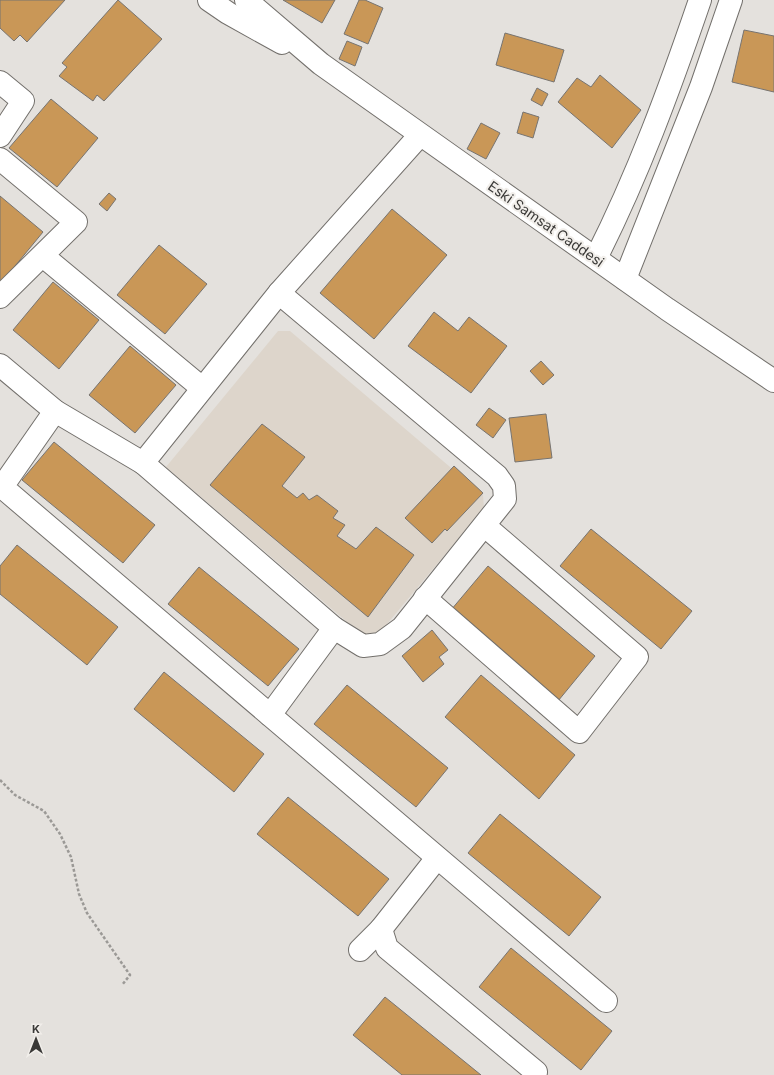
<svg xmlns="http://www.w3.org/2000/svg" width="774" height="1075" font-family="Inter,sans-serif">
  <rect width="100%" height="100%" fill="#e4e1dd"/>
  <!-- built -->
  <path fill="#ddd5cb" d="M278 331H290L483 495 484 508 377 636 361 634 166 467Z"/>
  <!-- building -->
  <g fill="#c99757" stroke="#777471">
    <path d="M0 0H65L27 42 20 35 14 41 0 28Z"/>
    <path d="M118 0 162 39 104 101 97 95 93 101 59 76 67 67 62 63Z"/>
    <path d="M283 0H335L322 23Z"/>
    <path d="M359 0H365L383 8 368 44 344 34Z"/>
    <path d="M744 30 774 36V92L732 82Z"/>
    <path d="M505 33 564 50 554 82 496 65Z"/>
    <path d="M347 41 362 47 355 66 339 59Z"/>
    <path d="M600 75 641 110 612 148 558 102 577 78 591 87Z"/>
    <path d="M537 88 548 94 542 106 531 100Z"/>
    <path d="M51 99 98 138 57 187 9 148Z"/>
    <path d="M523 112 539 117 533 138 517 133Z"/>
    <path d="M481 123 500 133 486 159 467 149Z"/>
    <path d="M109 193 116 199 107 211 99 204Z"/>
    <path d="M0 196 43 232 1 283 0 282Z"/>
    <path d="M392 209 447 255 374 339 320 293Z"/>
    <path d="M159 245 207 284 165 334 117 295Z"/>
    <path d="M53 282 99 320 59 369 13 330Z"/>
    <path d="M434 312 458 331 469 317 507 346 471 393 408 346Z"/>
    <path d="M130 346 176 385 135 433 89 395Z"/>
    <path d="M541 361 554 375 543 385 530 371Z"/>
    <path d="M489 408 506 420 493 438 476 425Z"/>
    <path d="M546 414 552 458 515 462 509 418Z"/>
    <path d="M262 424 305 457 282 486 297 498 303 493 309 500 317 495 338 511 333 518 345 525 337 536 356 549 376 527 414 555 368 617 210 485Z"/>
    <path d="M54 442 155 525 123 563 22 480Z"/>
    <path d="M454 466 483 493 447 531 445 529 432 543 405 518Z"/>
    <path d="M591 529 692 611 661 649 560 566Z"/>
    <path d="M17 545 118 627 87 665 0 594V566Z"/>
    <path d="M488 566 595 656 558 701 451 610Z"/>
    <path d="M199 567 299 649 268 686 168 604Z"/>
    <path d="M432 630 448 650 439 657 444 664 423 682 402 656Z"/>
    <path d="M164 672 264 754 234 792 134 709Z"/>
    <path d="M481 675 575 755 539 799 445 717Z"/>
    <path d="M347 685 448 768 416 807 314 724Z"/>
    <path d="M288 797 389 879 358 916 257 834Z"/>
    <path d="M500 814 601 897 569 936 468 853Z"/>
    <path d="M511 948 612 1031 581 1070 479 987Z"/>
    <path d="M385 997 481 1075H402L353 1035Z"/>
  </g>
  <g fill="none" stroke-linecap="round" stroke-linejoin="round">
    <defs>
      <g id="minor">
        <path d="M209 0 228 13 282 43"/>
        <path d="M246 0 321 64 667 309 774 381"/>
        <path d="M0 82 23 101 0 136"/>
        <path d="M0 159 76 222 0 297"/>
        <path d="M43 256 202 388"/>
        <path d="M0 365 55 411 143 463 279 293 420 135"/>
        <path d="M55 411 2 487 606 1001"/>
        <path d="M143 463 334 628 363 646 380 644 402 628 505 499 504 486 497 476 279 293"/>
        <path d="M425 598 579 732 637 657 485 526"/>
        <path d="M270 715 334 628"/>
        <path d="M381 929 387 948 536 1072"/>
        <path d="M360 950 381 929 437 858"/>
      </g>
      <g id="major">
        <path d="M596 258C638 175 670 88 700 0"/>
        <path d="M625 279 701 87 731 0"/>
      </g>
    </defs>
    <!-- minor casing -->
    <use href="#minor" stroke="#73706c" stroke-width="24"/>
    <!-- major casing -->
    <use href="#major" stroke="#73706c" stroke-width="24"/>
    <!-- path -->
    <path stroke="#9b9996" stroke-width="2.5" stroke-dasharray="3 2" stroke-linecap="butt" d="M0 780 15 795 44 811 60 834 71 857 79 894 87 913 130 975 122 985"/>
    <!-- minor -->
    <use href="#minor" stroke="#fff" stroke-width="22"/>
    <!-- major -->
    <use href="#major" stroke="#fff" stroke-width="22"/>
  </g>
  <g text-anchor="middle" stroke-width="4" stroke-linejoin="round" paint-order="stroke">
    <!-- street labels -->
    <g font-size="14" fill="#3a3937" stroke="#f1eeea">
      <text transform="translate(546 224) rotate(35)" y="5">Eski Samsat Caddesi</text>
    </g>
  </g>
  <!-- north arrow -->
  <g transform="translate(36 1039)" stroke="#f1eeea" stroke-width="3" paint-order="stroke">
  <path d="M0-3L7 15L0 10L-7 15Z" fill="#3a3937"/>
  <text y="-6" font-size="11" font-weight="bold" text-anchor="middle" fill="#3a3937">K</text>
  </g>
</svg>
